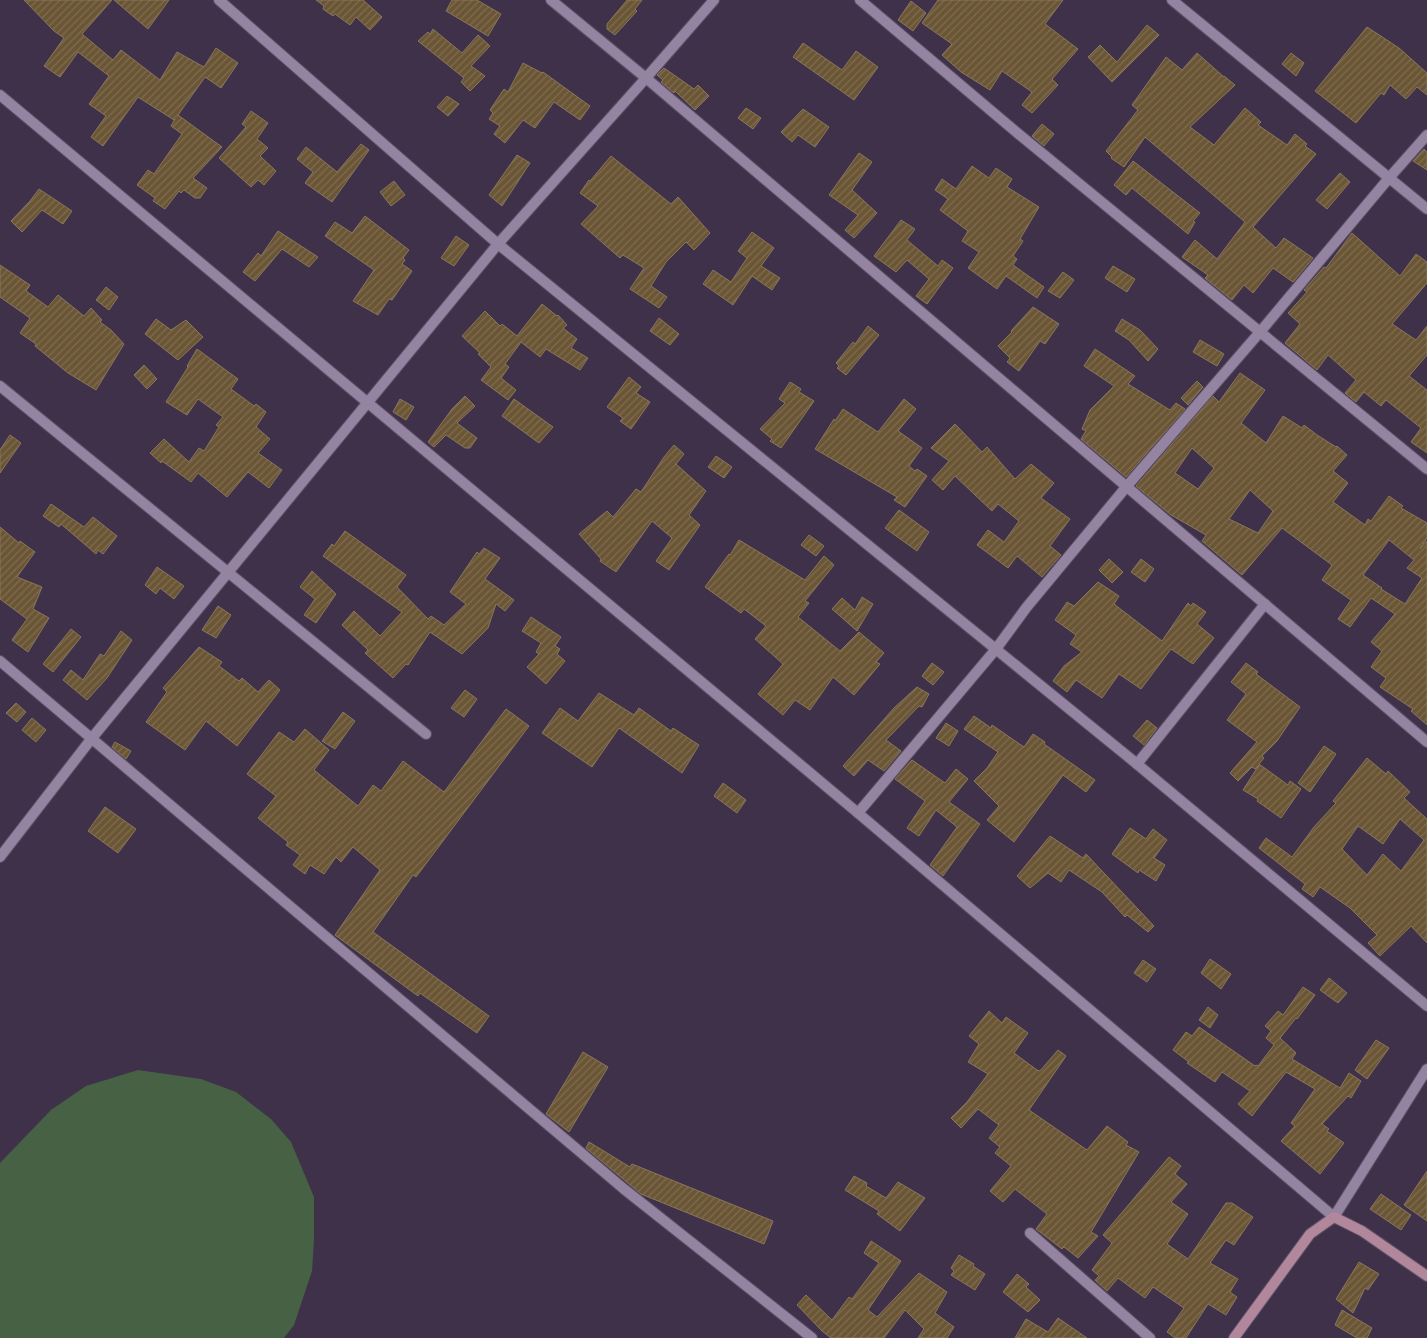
<svg xmlns="http://www.w3.org/2000/svg" width="1427" height="1338" font-family="Raleway,sans-serif">
  <defs>
    <pattern id="building-hatch" width="6" height="6" patternUnits="userSpaceOnUse" patternTransform="scale(1.25)"><rect width="6" height="6" fill="#6a5534"/><path d="M-1 1l2-2M0 6l6-6M5 7l2-2" fill="none" stroke="#7f6d52"/></pattern>
  </defs>
  <rect width="100%" height="100%" fill="#3f314a"/>
  <!-- garden -->
  <path fill="#476144" d="M138 1070 201 1079 236 1092 271 1119 291 1142 314 1197V1239L312 1271 294 1325 284 1338H0V1163L51 1110 86 1086Z"/>
  <!-- building -->
  <g fill="url(#building-hatch)" stroke="#89775a" fill-rule="evenodd">
    <path d="M24 0H112L82 34 113 60 121 50 160 80 177 52 204 67 216 48 238 63 221 88 205 77 178 115 222 147 193 178 207 188 200 198H195L184 190 181 193 179 191 165 209 153 201 155 198 137 185 148 170 154 174 182 134 171 126 175 119 174 120 138 97 103 146 91 137 106 116 89 104 109 76 78 52 60 77 44 66 64 38 54 31Z"/>
    <path d="M114 0H169L148 29Z"/>
    <path d="M316 0H363L382 17 370 30 356 17 350 25 335 14 333 16 323 9 324 6Z"/>
    <path d="M452 0H477L501 14 488 36 446 11Z"/>
    <path d="M627 0H642L635 9 637 11 615 35 607 29V24Z"/>
    <path d="M938 0H1063L1045 24 1078 49 1052 79 1058 85 1032 113 1022 105 1032 92 1002 71 990 90 961 72 942 55 952 44 922 23Z"/>
    <path d="M911 1 926 13 913 31 898 20Z"/>
    <path d="M1147 25 1159 35 1112 82 1088 57 1100 45 1117 62Z"/>
    <path d="M1367 27 1399 48 1427 73V95L1417 87 1406 99 1390 85 1384 95 1381 93 1356 123 1315 91Z"/>
    <path d="M433 29 462 53 478 35 490 46 471 66 485 76 470 91 461 82 464 78 418 41 428 32 430 34Z"/>
    <path d="M803 43 842 70 856 51 878 67 854 100 793 57Z"/>
    <path d="M1197 53 1224 77V76L1235 85 1190 127 1214 145 1245 108 1261 122 1258 125 1287 145 1295 134 1307 144 1305 146 1316 154 1253 227 1276 248 1284 238 1313 258 1293 282 1273 268 1253 293 1244 285 1232 300 1205 278 1208 275 1182 257 1195 240 1217 259 1245 222 1145 137 1124 167 1111 158 1112 157 1106 151 1138 110 1132 105 1166 57 1182 70Z"/>
    <path d="M1291 53 1304 63 1296 76 1282 64Z"/>
    <path d="M523 63 542 73 543 72 590 106 580 120 554 102 535 128 523 120 505 143 494 134 500 126 489 119 493 113 490 110 504 89 508 92Z"/>
    <path d="M664 68 694 89 698 85 709 96 695 110 675 91 674 93 661 82 663 80 657 75Z"/>
    <path d="M447 96 459 104 448 116 437 107Z"/>
    <path d="M746 108 761 118 753 129 738 118Z"/>
    <path d="M803 109 829 127 815 147 798 135 792 142 781 132Z"/>
    <path d="M251 111 268 123 257 139 268 148 260 156 276 171 264 185 258 180 251 187 219 158 246 127 242 124Z"/>
    <path d="M1042 124 1054 134 1044 146 1032 136Z"/>
    <path d="M361 144 369 150 332 202 305 183 313 172 297 159 306 147 337 172Z"/>
    <path d="M1424 149 1427 152V170L1413 161Z"/>
    <path d="M859 153 872 162 852 190 877 213 854 238 845 230 858 215 829 195Z"/>
    <path d="M517 155 530 163 502 206 489 195Z"/>
    <path d="M611 156 671 204 678 197 710 233 694 250 686 242 666 262 651 286 667 297 659 308 630 289 644 268 623 255 620 258 581 224 598 206 580 193 589 180 590 181Z"/>
    <path d="M1133 161 1200 213 1193 221 1195 222 1188 234 1132 188 1126 195 1114 185Z"/>
    <path d="M972 166 989 178 996 168 1012 179 1007 187 1039 207 1020 239 1023 241 1013 256 1017 259 1013 265 1044 287 1037 298 1006 276 997 289 968 268 979 252 962 241 968 231 940 210 948 199 935 190 942 179 956 189Z"/>
    <path d="M1340 173 1350 182 1327 209 1316 200Z"/>
    <path d="M394 181 405 195 391 206 380 192Z"/>
    <path d="M39 189 72 211 63 224 42 210 22 232 11 221 30 201Z"/>
    <path d="M365 216 409 250 403 258 405 260 402 264 412 271 392 300 389 299 378 315 353 301 374 270 325 236 335 222 352 233Z"/>
    <path d="M901 220 915 229 907 240 938 266 942 260 953 268 927 304 916 296 929 279 907 260 896 272 874 256Z"/>
    <path d="M278 231 318 257 309 267 282 249 255 281 243 272 258 253 261 256Z"/>
    <path d="M752 232 774 248 761 266 780 278 772 290 752 276 733 305 703 284 713 270 731 282 747 258 738 251Z"/>
    <path d="M1352 233 1400 276 1416 254 1427 262V283L1392 324 1416 340 1427 326V355L1409 376 1427 390V453L1411 442 1421 428 1386 400 1381 406 1364 392 1356 402 1345 393 1356 380 1328 355 1317 370 1285 343 1300 324 1288 313 1307 292 1304 290 1324 267 1326 268Z"/>
    <path d="M456 236 469 245 454 266 441 258Z"/>
    <path d="M0 265 30 285 26 291 48 307 58 295 84 316 91 308 102 320 100 322 111 330 124 344 96 390 68 373 35 346 36 344 20 333 30 318 0 297Z"/>
    <path d="M1113 266 1135 279 1127 292 1105 278Z"/>
    <path d="M1063 272 1074 280 1060 298 1048 291Z"/>
    <path d="M106 287 118 297 109 310 96 300Z"/>
    <path d="M542 304 557 316 558 315 567 325 563 328 577 339 571 348 588 358 580 370 546 349 540 357 521 342 505 364 509 367 501 378 516 390 508 400 481 380 491 367 478 354 480 353 462 336 485 311 500 326 502 324 517 336Z"/>
    <path d="M1033 307 1059 324 1045 344 1040 341 1019 371 1007 362 1010 358 998 346 1012 332 1011 331Z"/>
    <path d="M659 318 679 334 670 345 650 331Z"/>
    <path d="M156 319 171 330 186 320 203 337 178 360 145 334Z"/>
    <path d="M1122 319 1140 330 1158 349 1148 361 1129 340 1115 331Z"/>
    <path d="M868 326 879 335 846 375 837 368 839 366 836 363 853 342 855 344Z"/>
    <path d="M1200 340 1224 354 1217 366 1193 352Z"/>
    <path d="M197 349 238 379 231 389 254 406 256 404 266 412 256 427 270 439 258 453 282 470 269 488 248 472 227 497 198 473 191 482 162 461 161 463 150 453 164 439 189 462 199 448 204 451 219 427 216 425 223 417 198 399 187 415 166 402 188 367 187 366Z"/>
    <path d="M1095 349 1135 376 1128 384 1170 410 1176 403 1185 409 1126 477 1081 439 1086 431 1082 429 1090 410 1114 386 1084 366Z"/>
    <path d="M144 365 157 379 147 389 134 375Z"/>
    <path d="M1240 373 1265 390 1241 423 1266 443 1283 416 1302 428 1304 425 1317 435 1336 447 1337 446 1347 455 1333 471 1348 483 1333 502 1365 525 1368 519 1371 521 1389 496 1403 506 1401 508 1427 523V538L1420 549 1427 541V725L1411 711 1413 709 1380 687 1386 678 1371 667 1382 651 1371 642 1395 614 1371 598 1350 627 1338 619 1351 600 1322 580 1332 565 1282 528 1242 575 1202 541 1206 535 1171 515 1136 486 1213 396 1219 402ZM1192 448 1214 468 1198 489 1175 473ZM1250 490 1273 511 1258 533 1229 519ZM1389 540 1414 560 1407 568 1422 578 1405 604 1381 589 1382 588 1363 575Z"/>
    <path d="M629 377 641 387 636 393 650 402 631 429 620 421 623 418 607 407Z"/>
    <path d="M1197 381 1203 387 1188 405 1181 398Z"/>
    <path d="M790 382 801 389 799 392 814 401 781 448 770 441 772 439 760 429 785 403 779 399Z"/>
    <path d="M465 396 475 406 457 423 477 438 470 448H465L446 435 434 447 428 442 452 409Z"/>
    <path d="M400 399 414 407 406 420 393 412Z"/>
    <path d="M514 399 553 427 539 443 502 416Z"/>
    <path d="M904 399 916 409 898 431 922 448 909 466 915 471 917 469 927 476 905 507 894 500 897 497 815 449 834 419 835 421 843 409 878 432Z"/>
    <path d="M955 424 982 452 987 447 1015 479 1031 464 1054 483 1041 498 1070 519 1050 546 1061 555 1042 577 1017 556 1008 568 977 545 988 530 1004 542 1019 521 998 504 992 511 955 476 943 490 932 480 949 461 931 448Z"/>
    <path d="M10 435 21 443 0 473V450Z"/>
    <path d="M674 445 684 454 676 464 706 491 689 515 700 525 669 570 656 561 672 538 652 521 616 572 600 561 601 559 579 534 607 511 613 517 636 489 641 492 664 457Z"/>
    <path d="M716 456 732 467 724 478 708 467Z"/>
    <path d="M51 504 84 527 93 517 117 536 103 554 98 550 96 554 61 524 59 527 43 516Z"/>
    <path d="M899 510 929 532 917 551 885 528Z"/>
    <path d="M0 527 19 543 20 541 35 552 17 577 42 587 33 609 49 618 28 652 12 640 27 619 0 599Z"/>
    <path d="M345 531 406 575 397 587 428 619 431 616 444 625 466 604 450 592 477 552 479 554 484 548 500 558 485 579 514 600 505 611 496 604 488 628 462 654 430 632 408 665 406 664 393 678 365 653 368 650 342 625 354 611 380 636 402 612 323 556 332 544 334 546Z"/>
    <path d="M809 535 824 546 816 556 801 545Z"/>
    <path d="M739 540 805 580 824 556 834 565 805 601 809 603 798 617 840 651 859 632 884 653 876 662 880 664 854 695 833 677 810 710 795 700 783 715 758 694 783 664 755 639 766 626 744 609 741 613 705 587 729 554 730 555Z"/>
    <path d="M1109 559 1123 572 1112 583 1099 570Z"/>
    <path d="M1141 559 1154 569 1145 582 1131 572Z"/>
    <path d="M157 567 184 586 174 599 160 588 156 594 145 585Z"/>
    <path d="M312 571 336 594 316 623 304 615 315 599 300 587Z"/>
    <path d="M1098 582 1119 596 1114 604 1162 641 1188 603 1191 606 1193 603 1206 612 1197 624 1214 638 1193 664 1171 649 1141 689 1119 674 1102 698 1076 680 1067 692 1053 681 1064 666 1082 652 1070 644 1076 635 1055 620 1067 602 1074 606Z"/>
    <path d="M862 597 873 604 857 631 832 609 842 598 855 610Z"/>
    <path d="M218 606 231 615 216 638 202 630Z"/>
    <path d="M531 617 561 637 555 646 560 649 557 654 565 661 546 684 527 667 539 654 536 652 541 643 522 631Z"/>
    <path d="M71 629 81 637 53 672 43 664Z"/>
    <path d="M121 631 132 640 107 678 87 700 63 680 71 670 83 680 100 654 104 656Z"/>
    <path d="M199 647 222 662 219 666 239 681 242 678 258 692 269 680 280 690 237 746 206 721 185 750 146 722 167 692 163 688Z"/>
    <path d="M932 663 944 672 933 685 922 676Z"/>
    <path d="M1246 663 1258 672 1256 674 1300 707 1277 741 1262 756 1264 758 1259 764 1288 785 1290 781 1301 789 1281 818 1257 801 1258 799 1243 790 1259 765 1255 769 1252 767 1238 781 1230 773 1257 742 1227 720 1246 694 1231 682Z"/>
    <path d="M917 687 929 694 922 707 919 706 886 740 901 751 884 771 868 760 854 776 843 766 894 708Z"/>
    <path d="M465 690 477 699 464 717 451 708Z"/>
    <path d="M599 693 634 715 639 708 671 731 673 728 699 745 682 773 619 728 592 767 542 733 560 708 578 721Z"/>
    <path d="M16 703 26 712 17 722 6 713Z"/>
    <path d="M506 709 529 726 416 877 413 875 373 932 489 1016 477 1033 420 993 418 996 335 935 380 870 353 847 341 862 336 857 324 874 310 865 305 874 293 865 300 855 286 845 288 842 258 818 276 796 247 774 279 732 294 742 305 729 329 750 314 770 358 806 373 785 381 791 403 761 444 792Z"/>
    <path d="M343 712 355 721 335 749 322 741Z"/>
    <path d="M974 716 991 728 992 725 1024 747 1033 734 1045 742 1044 744 1095 780 1086 792 1063 775 1014 842 987 820 999 806 974 781 987 768 998 752 964 729Z"/>
    <path d="M32 718 46 730 36 742 22 730Z"/>
    <path d="M1147 720 1157 728 1144 745 1133 736Z"/>
    <path d="M946 723 958 731 949 746 936 738Z"/>
    <path d="M115 742 131 751 126 759 112 747Z"/>
    <path d="M1324 746 1336 754 1310 792 1298 783Z"/>
    <path d="M1367 758 1386 774 1388 771 1410 792 1404 798 1427 819V943L1411 926 1380 956 1368 943 1377 935 1350 908 1320 887 1313 897 1302 889 1305 884 1259 848 1266 838 1292 857 1314 827 1336 803 1333 801ZM1400 819 1424 840 1401 871 1383 854 1367 875 1342 849 1358 826 1383 844Z"/>
    <path d="M912 760 945 783 956 769 968 779 949 802 980 824 943 876 930 865 957 827 936 810 919 836 907 828 925 801 895 779Z"/>
    <path d="M723 783 746 800 737 813 714 796Z"/>
    <path d="M105 807 136 829 118 853 88 831Z"/>
    <path d="M1130 828 1146 839 1153 829 1167 840 1154 858 1165 865 1156 881 1139 870 1138 873 1112 854Z"/>
    <path d="M1050 836 1083 858 1086 854 1154 926 1148 932 1127 915 1125 917 1102 892 1069 870 1061 882 1048 873 1030 888 1017 876Z"/>
    <path d="M1210 959 1231 974 1221 989 1201 973Z"/>
    <path d="M1143 960 1156 969 1147 982 1134 973Z"/>
    <path d="M1329 978 1347 993 1338 1003 1320 990Z"/>
    <path d="M1303 987 1315 995 1297 1019 1296 1018 1280 1038 1296 1053 1292 1059 1340 1088 1349 1073 1361 1081 1351 1098 1348 1096 1322 1124 1329 1129 1327 1131 1344 1143 1320 1174 1281 1141 1295 1126 1291 1123 1315 1089 1286 1072 1252 1116 1238 1104 1250 1091 1222 1072 1215 1082 1187 1063 1189 1062 1173 1050 1186 1032 1192 1036 1199 1027 1255 1066 1256 1065 1258 1066 1274 1045 1266 1038 1271 1031 1265 1026 1278 1011 1283 1015Z"/>
    <path d="M1208 1007 1218 1015 1210 1028 1199 1020Z"/>
    <path d="M989 1011 1002 1023 1006 1017 1028 1033 1014 1053 1037 1070 1040 1071 1058 1050 1066 1056 1029 1110 1087 1150 1107 1126 1128 1142 1126 1145 1139 1152 1091 1232 1098 1236 1078 1258 1064 1247 1062 1249 1036 1229 1047 1214 1015 1189 1003 1202 990 1191 1011 1166 995 1153 1000 1147 989 1138 999 1125 978 1109 961 1128 951 1118 967 1102 988 1074 968 1062 979 1044 969 1036Z"/>
    <path d="M1376 1040 1389 1048 1367 1079 1355 1070Z"/>
    <path d="M583 1052 608 1067 569 1132 546 1114Z"/>
    <path d="M589 1142 630 1167 632 1164 773 1221 764 1244 641 1194 586 1148Z"/>
    <path d="M1169 1157 1181 1166 1175 1174 1187 1184 1171 1202 1188 1214 1167 1244 1188 1259 1226 1203H1232L1253 1217 1234 1245 1226 1240 1210 1263 1238 1279 1230 1292 1237 1297 1226 1315 1208 1304 1186 1338H1175L1167 1332 1184 1308 1153 1287 1145 1298 1118 1278 1107 1291 1095 1280 1099 1276 1092 1270 1112 1243 1103 1235Z"/>
    <path d="M1427 1171V1221L1404 1205Z"/>
    <path d="M854 1176 867 1183 866 1186 886 1198 898 1182 925 1198 900 1231 877 1214 879 1211 845 1190Z"/>
    <path d="M1381 1194 1411 1215 1401 1230 1370 1209Z"/>
    <path d="M871 1241 901 1261 868 1310 877 1317 919 1273 947 1292 935 1313 954 1327 947 1338H918L924 1329 905 1310 884 1338H831L822 1331 797 1305 806 1295 832 1320 849 1297 852 1299 879 1263 864 1253Z"/>
    <path d="M959 1255 974 1264 973 1266 985 1274 975 1290 951 1275 954 1271 951 1268Z"/>
    <path d="M1359 1262 1379 1274 1368 1290 1365 1288 1353 1313 1336 1299Z"/>
    <path d="M1017 1274 1029 1284 1026 1287 1040 1300 1028 1312 1003 1292Z"/>
    <path d="M1342 1310 1372 1328 1367 1338H1357L1335 1325Z"/>
    <path d="M1058 1318 1087 1338H1015L1026 1319 1048 1332Z"/>
  </g>
  <g fill="none" stroke-linecap="round" stroke-linejoin="round">
    <defs>
      <g id="street">
        <path d="M219 0 498 244 1137 764 1427 1006"/>
        <path d="M551 0 646 78 1427 742"/>
        <path d="M860 0 1015 131 1427 469"/>
        <path d="M1172 0 1427 209"/>
        <path d="M0 95 858 813 1334 1217 1427 1069"/>
        <path d="M0 386 426 734"/>
        <path d="M0 661 624 1189 812 1338"/>
        <path d="M1137 764 1265 604"/>
        <path d="M858 813 996 649 1026 608 1127 486 1260 332 1389 178 1427 135"/>
        <path d="M0 857 92 738 498 244 646 78 714 0"/>
        <path d="M1030 1233 1150 1338"/>
      </g>
      <path id="secondary" d="M1234 1338 1310 1234 1334 1217 1362 1231 1427 1276"/>
    </defs>
    <!-- street casing -->
    <use href="#street" stroke="#5a4f64" stroke-width="12"/>
    <!-- secondary casing -->
    <use href="#secondary" stroke="#5a4f64" stroke-width="12"/>
    <!-- street -->
    <use href="#street" stroke="#9484a1" stroke-width="10"/>
    <!-- secondary -->
    <use href="#secondary" stroke="#b2879c" stroke-width="10"/>
  </g>
</svg>
